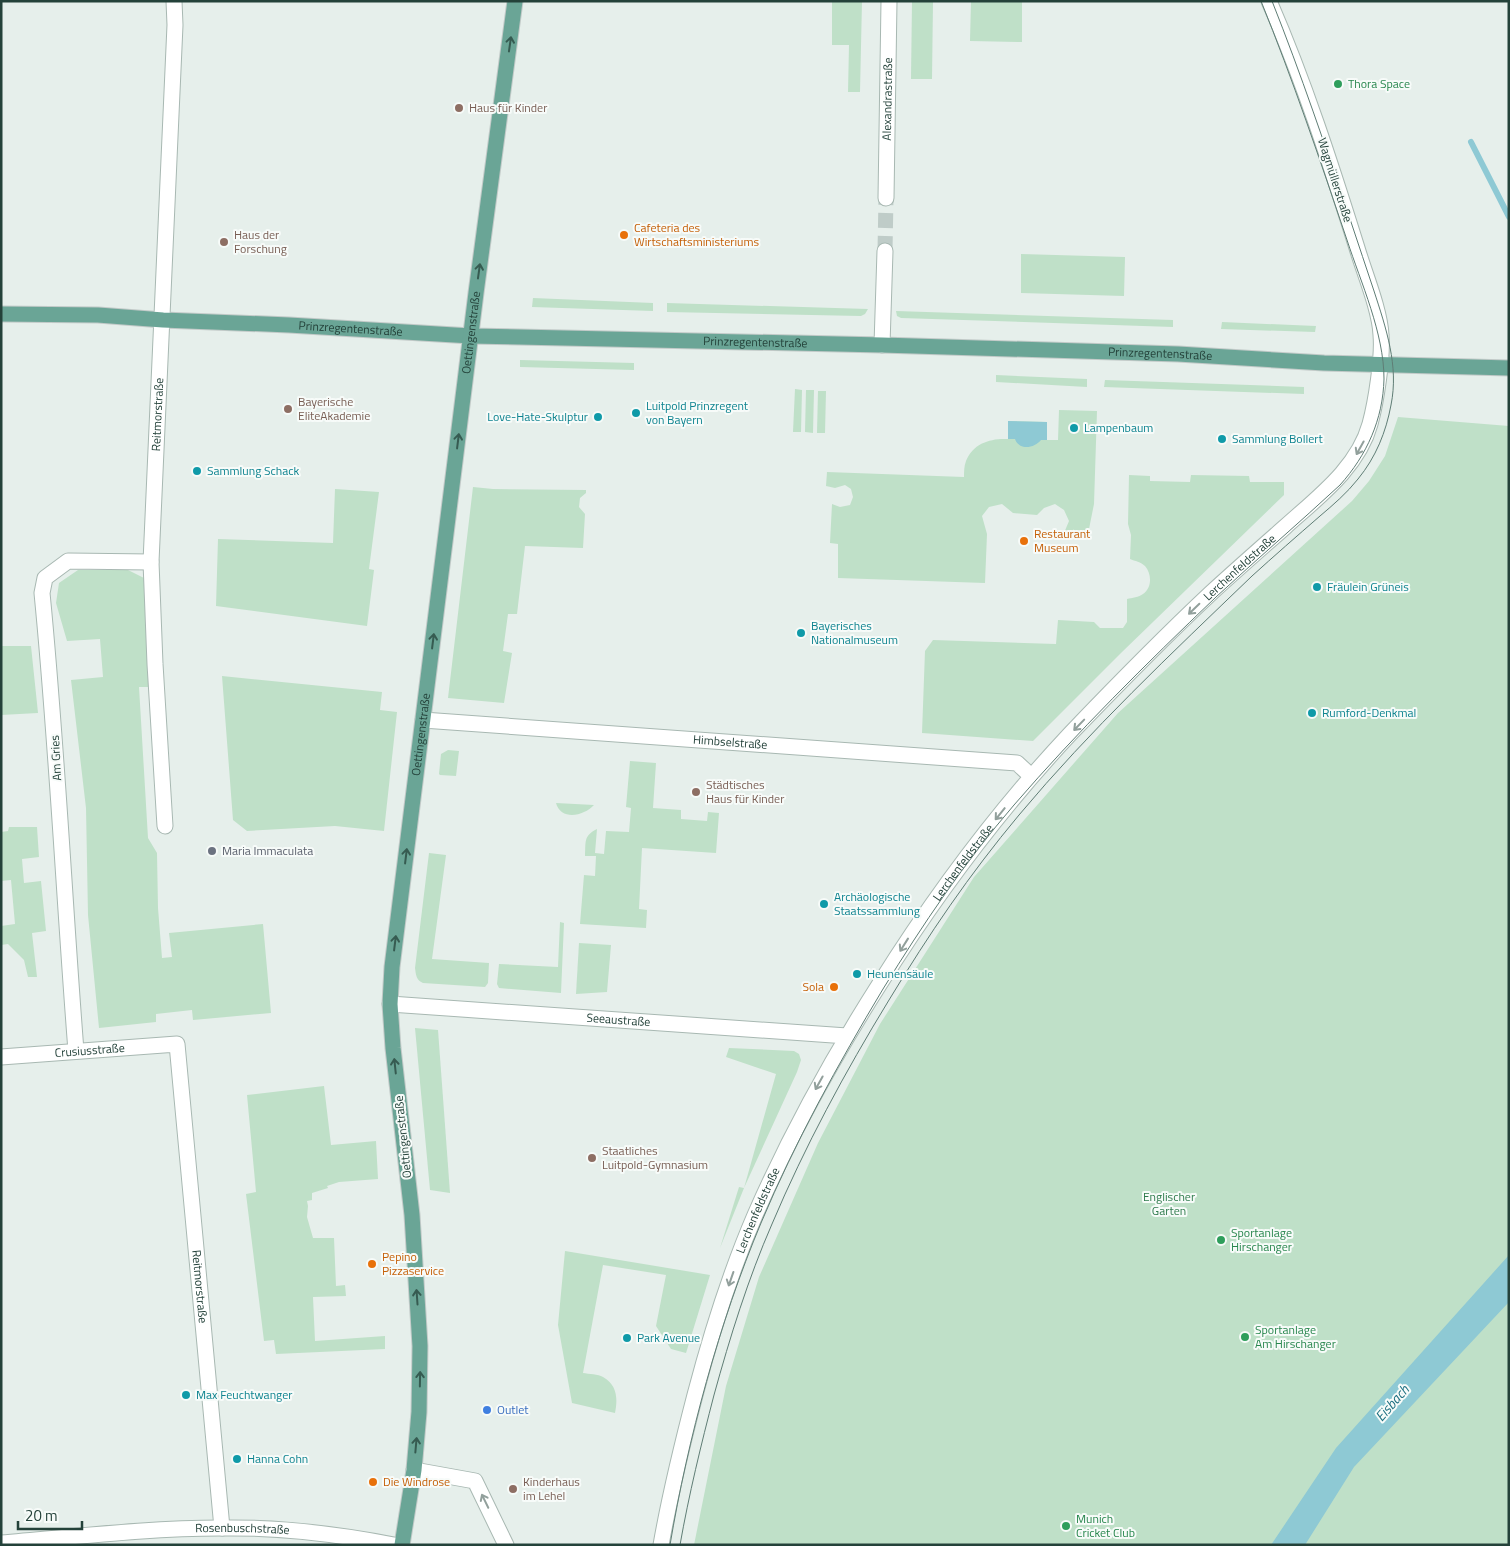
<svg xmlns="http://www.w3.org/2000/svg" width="1510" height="1546" font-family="'Titillium Web',sans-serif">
  <rect width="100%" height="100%" fill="#e6efeb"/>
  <!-- green -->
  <g fill="#bfe0c8">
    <path d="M832 1H862L860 92H848L849 45H832Z"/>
    <path d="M912 1H933L932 79H911Z"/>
    <path d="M971 1H1022V42L970 41Z"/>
    <path d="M1021 254 1125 257 1124 296 1021 293Z"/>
    <path d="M533 298 653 303V311L532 307Z"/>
    <path d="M667 303 868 309 865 314 861 316 667 312Z"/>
    <path d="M896 311 1173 320V327L901 318 897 316Z"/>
    <path d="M1222 322 1316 326 1315 332 1221 329Z"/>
    <path d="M520 360 634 363V370L520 367Z"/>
    <path d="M996 375 1087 379V387L996 382Z"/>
    <path d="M1105 380 1304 387V394L1104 387Z"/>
    <path d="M795 389 802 390 801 432H793Z"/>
    <path d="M806 390H814L813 433 805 432Z"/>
    <path d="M818 391H826L825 433H817Z"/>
    <path d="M1059 410 1097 411 1094 504 1088 534 1064 533 1069 521 1064 510 1055 504 1044 508 1037 515 1013 513 1002 504 989 507 982 516 987 534 985 583 838 578V544L830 543 832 504 840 507 850 505 853 497 851 489 845 485 835 488 826 486 827 472 964 477C964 472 964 466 966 461 973 443 991 438 1008 439V421L1047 422V440H1058Z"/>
    <path d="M1398 417 1509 426V1545H694L726 1386 759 1277 818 1143 880 1024 974 877 1118 713 1352 501 1369 481 1385 456Z"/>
    <path d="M1129 475 1150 476V481L1190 482 1191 475 1249 476 1250 482H1284V495L1121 653 1033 741 922 733 925 651 933 640 1056 644 1058 620 1094 622 1100 628H1123L1127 622V599C1132 598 1139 597 1143 594 1152 588 1152 574 1145 566 1141 562 1135 561 1130 559L1131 535 1128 524Z"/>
    <path d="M473 487 493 489 586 490V493L580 498 579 507 585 514 583 548 525 546 517 614H508L503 651 512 653 504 703 448 698Z"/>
    <path d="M335 489 379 492 369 569 374 570 367 626 216 606 218 539 333 543Z"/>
    <path d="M78 570H128L146 579 149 687H139L148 838 157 853 158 908 162 958 172 957 169 933 263 924 271 1013 193 1020 192 1010 156 1014V1022L99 1028 88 915 86 808 71 680 103 677 100 639 67 641 56 603 59 583Z"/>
    <path d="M1 646H31L38 713 1 715Z"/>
    <path d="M222 676 382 692 380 710 397 712 384 831 335 826 247 831 233 820Z"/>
    <path d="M448 750 459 751 456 776 440 775 439 774 441 754Z"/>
    <path d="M630 761 656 763 653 808 681 810V819L707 821 708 812 719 813 716 853 642 848 639 909 647 910 646 928 580 924 584 875 595 876 596 856H585C586 842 583 836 597 829L595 853 604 854 606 831 629 832 631 808 626 807Z"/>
    <path d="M556 803 594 805C584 816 561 821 556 803Z"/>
    <path d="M9 827H37L39 857 22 859 24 883 41 881 46 931 32 933 37 977H28L24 960 8 944 1 945V926L15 924 11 880 1 881V832L8 831Z"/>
    <path d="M429 853 446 855 432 959 489 963 488 983 485 987 423 983C416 980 416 975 415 968Z"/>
    <path d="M560 922 564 923 561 993 499 988 497 984 499 964 558 967Z"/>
    <path d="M579 943 611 945 607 992 576 994Z"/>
    <path d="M415 1028 438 1030 450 1193 430 1190Z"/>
    <path d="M729 1048 794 1051 799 1054 801 1060 797 1072 744 1188 720 1248 739 1187 744 1188 776 1074 726 1057Z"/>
    <path d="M324 1086 331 1145 376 1141 378 1179 339 1182 327 1186 328 1188 312 1193V1200L307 1201 308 1206 307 1217 313 1238H334L336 1286 345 1285 346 1296 313 1297 315 1341 385 1336V1349L276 1354 274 1340 264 1341 246 1194 256 1192 247 1095Z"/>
    <path d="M565 1251 710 1275 686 1353 671 1349 656 1326 666 1275 603 1265 583 1373C589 1374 598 1374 603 1377 617 1385 618 1398 615 1413L572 1403 558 1325Z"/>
  </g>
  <!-- water -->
  <g fill="#8ec9d4">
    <path d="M1008 421 1047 422V440H1041C1035 448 1019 451 1015 439H1008Z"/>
    <path d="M1509 1255V1302L1354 1467 1305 1545H1271L1336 1448Z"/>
  </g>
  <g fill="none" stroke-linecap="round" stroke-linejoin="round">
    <!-- stream -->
    <path stroke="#8ec9d4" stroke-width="6" d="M1471 142 1509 217"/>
    <!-- minor-tunnel -->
    <path stroke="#bfccc8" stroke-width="15" stroke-dasharray="15 8" stroke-linecap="butt" d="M885 251 886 198"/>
    <defs>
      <g id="minor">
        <path id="s1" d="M886 198 889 1"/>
        <path d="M882 345 885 251"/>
        <path id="s2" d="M423 720 1017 763 1031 776"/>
        <path id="s3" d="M165 826 155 664 151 562 175 25 174 1"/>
        <path id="s4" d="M390 1004 847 1036"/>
        <path d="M76 1051C64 898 57 745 42 593L45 578 68 561 151 562"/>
        <path id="s5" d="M1 1057 177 1044 222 1528"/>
        <path d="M414 1470 475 1481 506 1545"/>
        <path id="s6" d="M1 1543C74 1537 148 1528 221 1528 279 1527 337 1534 394 1545"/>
        <path id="s7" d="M661 1545C670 1494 682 1445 695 1395 711 1334 730 1273 755 1215 790 1135 832 1059 879 985 936 894 997 812 1070 734 1116 686 1162 639 1211 593 1235 571 1260 549 1285 527 1317 498 1358 468 1370 424 1376 402 1383 357 1381 335 1380 310 1364 272 1357 248 1331 165 1304 81 1269 1"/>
      </g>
      <g id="major">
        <path id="s8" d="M1 314 98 315 163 320 289 325 471 336 882 345 1178 354 1324 363 1509 368"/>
        <path id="s9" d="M402 1545 414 1470 419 1412 420 1346 412 1215 393 1048 390 1004 392 967 476 293 515 1"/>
      </g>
    </defs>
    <!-- minor casing -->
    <use href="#minor" stroke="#a8b8b2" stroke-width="17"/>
    <!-- major casing -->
    <use href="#major" stroke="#c2cac8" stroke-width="17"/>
    <!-- minor -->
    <use href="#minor" stroke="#fff" stroke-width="15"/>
    <!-- major -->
    <use href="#major" stroke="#6aa596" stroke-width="15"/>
    <!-- tram -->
    <g stroke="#5f7d75" stroke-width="1">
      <path d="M670 1545C688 1438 719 1323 761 1223 795 1142 838 1064 883 989 923 924 964 863 1014 805 1077 732 1146 664 1216 597 1257 559 1299 523 1340 485 1367 455 1383 419 1384 379 1384 333 1361 283 1347 240 1320 160 1293 80 1261 1"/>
      <path d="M680 1545C689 1494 701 1445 714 1395 730 1337 748 1279 772 1224 805 1146 845 1072 889 1000 929 934 969 875 1019 815 1090 730 1172 653 1252 576 1274 556 1297 536 1320 516 1333 505 1347 493 1358 479 1376 457 1386 432 1391 405 1399 366 1386 328 1374 291 1366 268 1359 245 1351 222 1326 148 1301 74 1272 1"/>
    </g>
  </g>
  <!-- one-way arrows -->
  <defs><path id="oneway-shaft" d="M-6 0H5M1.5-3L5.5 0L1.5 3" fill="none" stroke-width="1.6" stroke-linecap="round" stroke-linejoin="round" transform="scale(1.25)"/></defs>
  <g stroke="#365b51">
    <use href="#oneway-shaft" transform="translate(510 44) rotate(-82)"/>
    <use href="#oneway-shaft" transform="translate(479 271) rotate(-82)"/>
    <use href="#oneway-shaft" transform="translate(458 441) rotate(-83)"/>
    <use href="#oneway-shaft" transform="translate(433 641) rotate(-83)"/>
    <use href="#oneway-shaft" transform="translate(406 856) rotate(-83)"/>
    <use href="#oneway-shaft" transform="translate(395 943) rotate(-83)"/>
    <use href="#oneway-shaft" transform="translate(395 1066) rotate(-96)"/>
    <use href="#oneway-shaft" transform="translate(417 1297) rotate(-94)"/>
    <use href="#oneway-shaft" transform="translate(420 1379) rotate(-89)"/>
    <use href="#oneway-shaft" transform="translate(416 1445) rotate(-85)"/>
  </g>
  <g stroke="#92a09c">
    <use href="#oneway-shaft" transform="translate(1360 448) rotate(119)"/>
    <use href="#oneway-shaft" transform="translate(1194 609) rotate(136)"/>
    <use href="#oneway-shaft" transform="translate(1079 725) rotate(134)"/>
    <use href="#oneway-shaft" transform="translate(1000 814) rotate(129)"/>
    <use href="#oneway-shaft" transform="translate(904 945) rotate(122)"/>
    <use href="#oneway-shaft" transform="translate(819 1083) rotate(119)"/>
    <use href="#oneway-shaft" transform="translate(731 1279) rotate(109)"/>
    <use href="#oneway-shaft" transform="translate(485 1501) rotate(-116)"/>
  </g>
  <!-- markers -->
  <g fill="#2e9e5b" stroke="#f7fbf9" stroke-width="2">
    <circle cx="1338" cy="84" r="5"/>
    <circle cx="1221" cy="1240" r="5"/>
    <circle cx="1245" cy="1337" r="5"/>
    <circle cx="1066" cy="1526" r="5"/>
  </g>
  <g fill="#8d6e63" stroke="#f7fbf9" stroke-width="2">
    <circle cx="459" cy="108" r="5"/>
    <circle cx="224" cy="242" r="5"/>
    <circle cx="288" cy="409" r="5"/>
    <circle cx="696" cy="792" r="5"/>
    <circle cx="592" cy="1158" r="5"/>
    <circle cx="513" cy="1489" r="5"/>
  </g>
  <g fill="#e8710a" stroke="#f7fbf9" stroke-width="2">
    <circle cx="624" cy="235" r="5"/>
    <circle cx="1024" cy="541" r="5"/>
    <circle cx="834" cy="987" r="5"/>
    <circle cx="372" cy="1264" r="5"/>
    <circle cx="373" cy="1482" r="5"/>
  </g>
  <g fill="#0f9aa8" stroke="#f7fbf9" stroke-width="2">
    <circle cx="636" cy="413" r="5"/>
    <circle cx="598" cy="417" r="5"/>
    <circle cx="1074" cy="428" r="5"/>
    <circle cx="1222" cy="439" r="5"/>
    <circle cx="197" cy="471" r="5"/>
    <circle cx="1317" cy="587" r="5"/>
    <circle cx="801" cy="633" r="5"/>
    <circle cx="1312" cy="713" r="5"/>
    <circle cx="824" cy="904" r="5"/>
    <circle cx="857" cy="974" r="5"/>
    <circle cx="627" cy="1338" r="5"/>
    <circle cx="186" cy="1395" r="5"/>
    <circle cx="237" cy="1459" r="5"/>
  </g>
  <circle fill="#6b7280" stroke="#f7fbf9" stroke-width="2" cx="212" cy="851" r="5"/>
  <circle fill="#3f7fe0" stroke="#f7fbf9" stroke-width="2" cx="487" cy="1410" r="5"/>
  <g text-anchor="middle" stroke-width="4" stroke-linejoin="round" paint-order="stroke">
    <!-- leisure labels -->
    <g font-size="12" fill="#27864d" stroke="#f7fbf9" text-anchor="start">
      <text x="1348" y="88">Thora Space</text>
      <text x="1231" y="1237">Sportanlage<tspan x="1231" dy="14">Hirschanger</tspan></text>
      <text x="1255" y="1334">Sportanlage<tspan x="1255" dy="14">Am Hirschanger</tspan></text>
      <text x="1076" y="1523">Munich<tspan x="1076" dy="14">Cricket Club</tspan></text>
    </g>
    <!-- street labels -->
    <g font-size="12" fill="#24423a" stroke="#f7fbf9">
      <text dy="4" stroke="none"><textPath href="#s1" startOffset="99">Alexandrastraße</textPath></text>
      <text transform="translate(1335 180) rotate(72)" y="4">Wagmüllerstraße</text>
      <text dy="4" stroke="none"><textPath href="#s8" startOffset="350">Prinzregentenstraße</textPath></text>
      <text dy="4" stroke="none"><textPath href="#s9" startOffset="1220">Oettingenstraße</textPath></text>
      <text dy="4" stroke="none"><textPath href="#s8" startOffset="755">Prinzregentenstraße</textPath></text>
      <text dy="4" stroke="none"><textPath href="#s8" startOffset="1160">Prinzregentenstraße</textPath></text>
      <text dy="4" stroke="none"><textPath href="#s3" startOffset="412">Reitmorstraße</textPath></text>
      <text dy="4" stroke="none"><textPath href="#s7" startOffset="1159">Lerchenfeldstraße</textPath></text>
      <text dy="4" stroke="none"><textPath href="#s9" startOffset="815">Oettingenstraße</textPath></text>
      <text dy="4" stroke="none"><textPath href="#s2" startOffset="308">Himbselstraße</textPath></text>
      <text transform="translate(56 758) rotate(-93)" y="4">Am Gries</text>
      <text dy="4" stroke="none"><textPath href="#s7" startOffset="754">Lerchenfeldstraße</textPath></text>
      <text dy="4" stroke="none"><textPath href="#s4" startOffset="229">Seeaustraße</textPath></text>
      <text dy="4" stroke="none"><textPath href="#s5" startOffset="89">Crusiusstraße</textPath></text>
      <text transform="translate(403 1137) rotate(-96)" y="4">Oettingenstraße</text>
      <text dy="4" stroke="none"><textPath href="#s7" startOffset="349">Lerchenfeldstraße</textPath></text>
      <text dy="4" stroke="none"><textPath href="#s5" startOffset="420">Reitmorstraße</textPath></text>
      <text dy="4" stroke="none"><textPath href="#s6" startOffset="242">Rosenbuschstraße</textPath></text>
    </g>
    <!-- education labels -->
    <g font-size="12" fill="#785e54" stroke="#f7fbf9" text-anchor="start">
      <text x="469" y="112">Haus für Kinder</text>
      <text x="234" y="239">Haus der<tspan x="234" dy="14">Forschung</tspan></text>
      <text x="298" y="406">Bayerische<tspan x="298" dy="14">EliteAkademie</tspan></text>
      <text x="706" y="789">Städtisches<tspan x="706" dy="14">Haus für Kinder</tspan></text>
      <text x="602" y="1155">Staatliches<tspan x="602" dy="14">Luitpold-Gymnasium</tspan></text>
      <text x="523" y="1486">Kinderhaus<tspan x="523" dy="14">im Lehel</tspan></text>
    </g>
    <!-- food labels -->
    <g font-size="12" fill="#c56008" stroke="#f7fbf9" text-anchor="start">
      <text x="634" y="232">Cafeteria des<tspan x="634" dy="14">Wirtschaftsministeriums</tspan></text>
      <text x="1034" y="538">Restaurant<tspan x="1034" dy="14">Museum</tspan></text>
      <text x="824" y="991" text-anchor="end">Sola</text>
      <text x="382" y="1261">Pepino<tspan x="382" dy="14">Pizzaservice</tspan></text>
      <text x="383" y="1486">Die Windrose</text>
    </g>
    <!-- culture labels -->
    <g font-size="12" fill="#0d838f" stroke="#f7fbf9" text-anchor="start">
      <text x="646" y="410">Luitpold Prinzregent<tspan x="646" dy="14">von Bayern</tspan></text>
      <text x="588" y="421" text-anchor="end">Love-Hate-Skulptur</text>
      <text x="1084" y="432">Lampenbaum</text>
      <text x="1232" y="443">Sammlung Bollert</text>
      <text x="207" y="475">Sammlung Schack</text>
      <text x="1327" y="591">Fräulein Grüneis</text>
      <text x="811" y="630">Bayerisches<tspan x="811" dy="14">Nationalmuseum</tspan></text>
      <text x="1322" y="717">Rumford-Denkmal</text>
      <text x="834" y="901">Archäologische<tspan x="834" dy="14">Staatssammlung</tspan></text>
      <text x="867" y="978">Heunensäule</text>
      <text x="637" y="1342">Park Avenue</text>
      <text x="196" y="1399">Max Feuchtwanger</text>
      <text x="247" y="1463">Hanna Cohn</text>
    </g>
    <!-- worship labels -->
    <g font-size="12" fill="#5b616d" stroke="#f7fbf9" text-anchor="start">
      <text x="222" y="855">Maria Immaculata</text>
    </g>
    <!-- park labels -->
    <g font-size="12" fill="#2d7a4b" stroke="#f7fbf9">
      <text x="1169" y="1201">Englischer<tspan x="1169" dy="14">Garten</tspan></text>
    </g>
    <!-- shop labels -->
    <g font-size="12" fill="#366cbe" stroke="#f7fbf9" text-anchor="start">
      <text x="497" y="1414">Outlet</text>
    </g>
    <!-- water labels -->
    <g font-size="14" font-style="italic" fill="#1c6f80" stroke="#f7fbf9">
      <text transform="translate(1392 1403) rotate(-49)" y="5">Eisbach</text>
    </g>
  </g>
  <!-- border -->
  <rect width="1510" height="1546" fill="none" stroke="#24423a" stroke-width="5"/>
  <!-- scale -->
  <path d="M18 1521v8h64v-8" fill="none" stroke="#24423a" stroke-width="2.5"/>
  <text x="25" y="1521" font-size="15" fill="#24423a" stroke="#f7fbf9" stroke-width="4" paint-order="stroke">20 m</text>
</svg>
